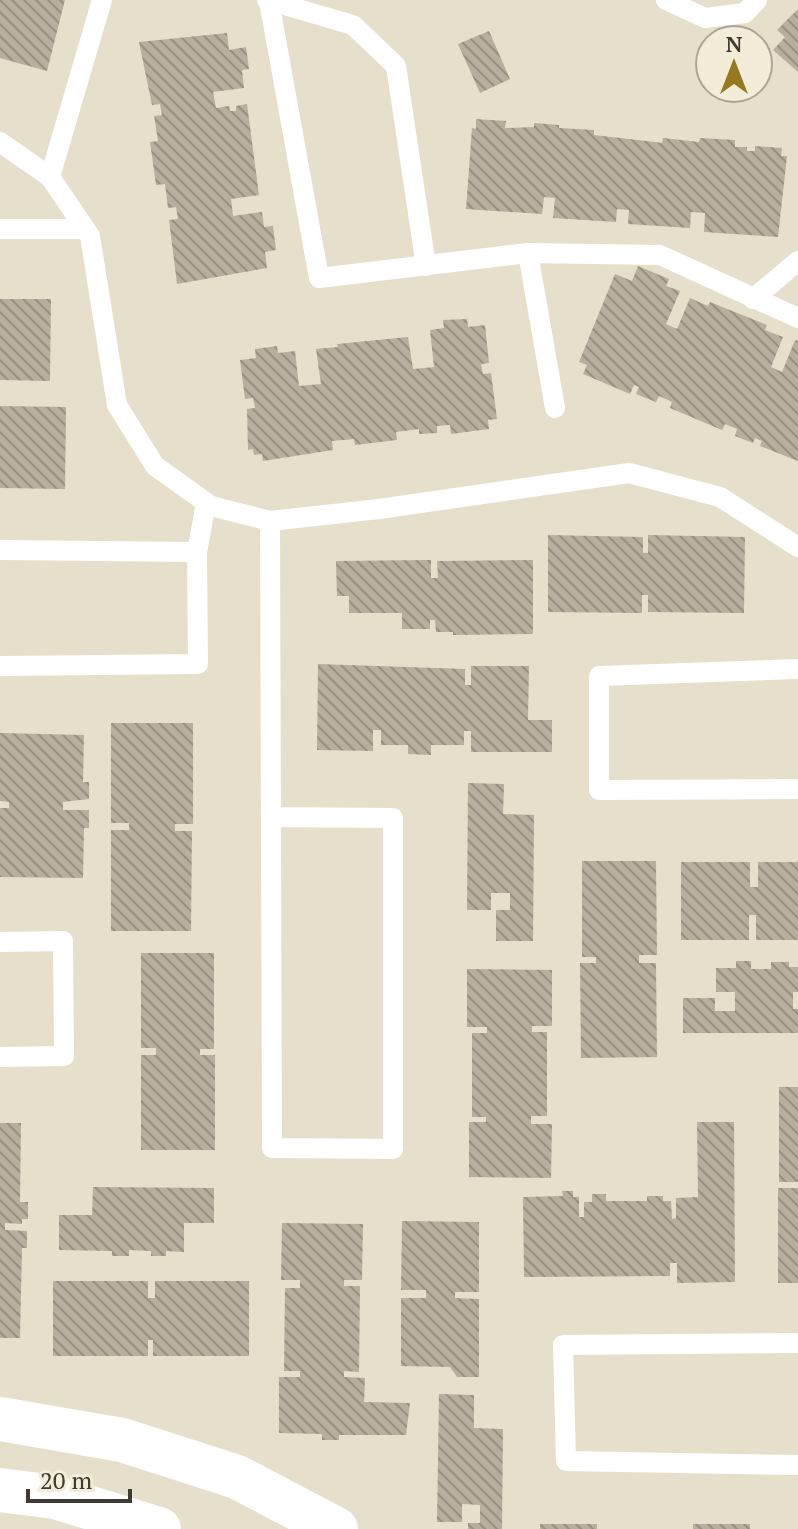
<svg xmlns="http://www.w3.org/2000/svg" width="798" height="1529" font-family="'PT Serif',serif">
  <defs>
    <pattern id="building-back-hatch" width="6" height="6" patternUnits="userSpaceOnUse" patternTransform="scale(2)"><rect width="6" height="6" fill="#b6af9d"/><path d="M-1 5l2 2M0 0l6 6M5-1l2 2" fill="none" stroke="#959081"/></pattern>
  </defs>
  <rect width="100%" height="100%" fill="#e6dfcc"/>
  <!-- building -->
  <g fill="url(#building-back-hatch)">
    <path d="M0 0H65L47 71 0 58Z"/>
    <path d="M798 9V72L773 50 785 37 777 30Z"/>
    <path d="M489 31 510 79 480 93 458 44Z"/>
    <path d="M227 33 229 50 246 47 249 69 242 70 244 88 213 92 216 108 229 106 230 111H236V106L247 104 259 195 231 199 233 216 262 212 264 227 273 226 276 250 265 252 267 268 177 284 169 220 178 219 176 207 168 208 165 184 156 185 150 142 158 141 154 116 162 115 160 104 152 105 139 42Z"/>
    <path d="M476 119 506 121 505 128 534 127V123L559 125V128L594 130V135L655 142 662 143 663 138 699 142 700 138 735 140V147H747V151H755V146L782 148 781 156H787L778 237 704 232 705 213 691 212 690 228 628 224 629 210 617 209 616 222 553 218 555 198 544 197 542 214 466 209 472 128 476 129Z"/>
    <path d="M638 266 669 279 666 286 680 291 666 324 677 329 690 298 708 306 710 302 767 325 765 330 783 337 771 367 782 372 795 340 798 341V461L760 446 762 441 755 438 753 443 735 436 737 429 725 424 722 430 670 408 672 402 659 396 656 402 636 394 639 387 634 385 630 394 583 374 587 365 579 362 615 274 632 281Z"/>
    <path d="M0 299H51L50 381 0 380Z"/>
    <path d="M467 319 468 327 485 325 489 363 481 364 483 374 491 373 497 419 488 420 489 429 451 434 450 425 437 426V433L419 434V429L396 432 397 440 355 445 354 439 332 441 333 450 263 461 262 454 254 455 253 449 248 450 247 409 255 408 253 398 245 399 240 360 256 358 255 349 277 346 278 353 295 351 299 386 321 384 316 349 338 347 337 344 408 337 413 369 434 367 430 330 444 328 443 320Z"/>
    <path d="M0 406 66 407 65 489 0 488Z"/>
    <path d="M548 535 643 537V553H648V535L745 537 744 613 648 612V595H642V613L548 612Z"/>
    <path d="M431 560V578H438L437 561 533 560V634L453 635V632H436L435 620H430V629H402V613H349V596H337L336 561Z"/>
    <path d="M318 664 465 669V685H471V666H529L528 720H552V752H471V731H464V745H431V755L408 754V745H381V730H373V751L317 750Z"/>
    <path d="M111 723H193V824H175V831H192L191 931H111V830H129V823H111Z"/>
    <path d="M0 733 84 735 83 782H89V799L63 802V810H89V828H84L83 878 0 877V808H9V802L0 801Z"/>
    <path d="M468 783 504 784 503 814 534 815 533 941H496V910H510V893H491V910H467Z"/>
    <path d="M582 861H656L657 955H639V963H656L657 1057 581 1058 580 963H596V957H582Z"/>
    <path d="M681 862H750V887H758V862H798V940H756V915H749V940H681Z"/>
    <path d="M141 953H214V1049H200V1055H215V1150H141V1055H156V1048H141Z"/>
    <path d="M736 961H751V969H771V962H789V967H798V992H793V1009H798V1033H683V998H715V1011H735V992H716V968H736Z"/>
    <path d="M467 969 552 970V1026H532V1032H547V1116H531V1124H552L551 1178 469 1177V1122H486V1117H472V1033H487V1027H467Z"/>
    <rect x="779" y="1087" width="19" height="95"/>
    <path d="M697 1122H734L735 1282 677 1283V1263H670V1276L524 1277 523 1197 563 1196 562 1191H573V1197H579V1217H584V1202H592V1194H606V1201H647V1196H663V1201H671L672 1219 676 1218V1198L698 1197Z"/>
    <path d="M0 1123H21L20 1202H28V1219H22V1224L5 1223V1230L27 1231V1248H22L20 1338H0Z"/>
    <path d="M93 1187 214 1188V1223H184V1252L166 1251V1256H151V1251L129 1250V1256H112V1251L59 1250V1215H92Z"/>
    <rect x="778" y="1188" width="20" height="95"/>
    <path d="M402 1221 479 1222V1292H455V1298L479 1299V1377H457L450 1367 401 1366V1298H426V1290H401Z"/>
    <path d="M282 1223 363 1224 362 1280H344V1286H360L359 1372 344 1371V1377L365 1378 364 1402 410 1403 406 1435H339V1440H322V1434L279 1433V1377H300V1371H284L285 1288H300V1280H281Z"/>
    <path d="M53 1281H148V1298H155V1281H249V1356H153V1340H148V1356H53Z"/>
    <path d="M439 1394 474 1395V1428L503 1429 502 1529H468V1523H480V1505L462 1504V1522H437Z"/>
    <rect x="540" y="1524" width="57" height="5"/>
    <rect x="693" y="1524" width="57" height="5"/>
  </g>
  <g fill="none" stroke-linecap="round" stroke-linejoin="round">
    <!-- service -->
    <g stroke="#fff" stroke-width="20">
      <path d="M267 0 353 25 396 66 426 266"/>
      <path d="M666 0 705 18 745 13 757 0"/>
      <path d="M269 1 319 278 528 253 660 255 798 318"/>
      <path d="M0 142 50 177 90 236 117 405 155 466 211 506 270 521 379 509 629 473 720 497 798 547"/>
      <path d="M50 177 102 0"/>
      <path d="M0 229H85"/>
      <path d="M528 253 555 408"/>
      <path d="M753 299 798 261"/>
      <path d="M270 521 272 1148 393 1149V818L271 817"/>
      <path d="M0 550 197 552"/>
      <path d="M0 666 198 664 197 552 206 503"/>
      <path d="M798 669 599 676V790L798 789"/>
      <path d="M0 942 63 941 64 1056 0 1057"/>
      <path d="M798 1343 563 1345 566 1461 798 1465"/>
    </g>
    <!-- tertiary -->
    <g stroke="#fff" stroke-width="44">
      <path d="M0 1419 122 1440 237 1477 336 1529"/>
      <path d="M0 1490 55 1497 159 1529"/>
    </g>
  </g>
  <!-- north arrow -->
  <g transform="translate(734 64)"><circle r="38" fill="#f3ecd9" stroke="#aba597" stroke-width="2"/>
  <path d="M0-6L14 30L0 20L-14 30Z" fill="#95781f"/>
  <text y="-12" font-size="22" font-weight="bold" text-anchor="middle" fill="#3e3b34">N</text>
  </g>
  <!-- scale -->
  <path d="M28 1489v12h102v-12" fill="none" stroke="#3e3b34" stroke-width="4"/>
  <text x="40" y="1489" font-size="24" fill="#3e3b34" stroke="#f3ecd9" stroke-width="6" paint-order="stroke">20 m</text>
</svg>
